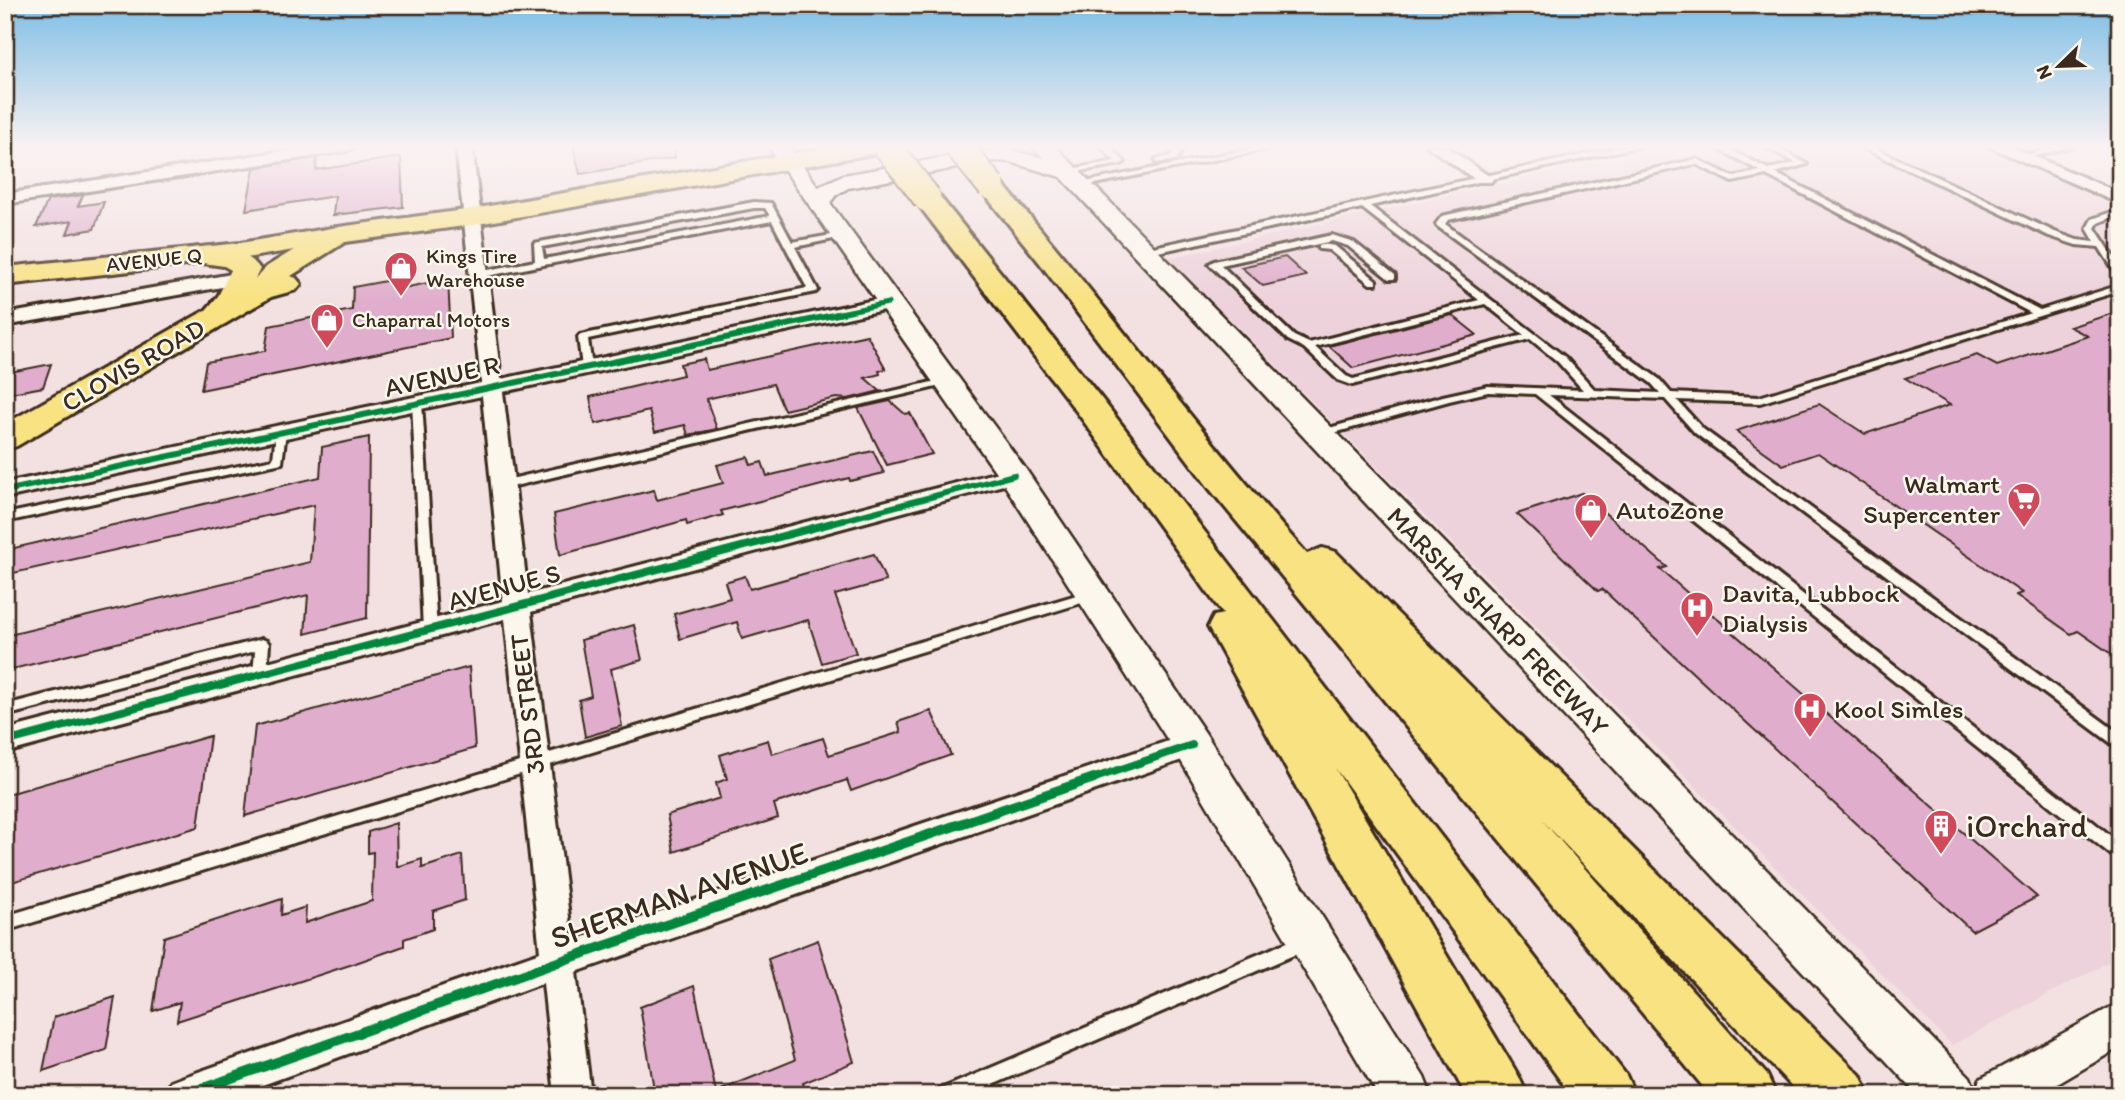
<svg xmlns="http://www.w3.org/2000/svg" width="2125" height="1100" font-family="Itim,sans-serif">
  <rect width="100%" height="100%" fill="#f3e1e2"/>
  <filter id="ink" filterUnits="userSpaceOnUse"><feTurbulence type="fractalNoise" baseFrequency=".0143" numOctaves="2"/><feDisplacementMap in="SourceGraphic" scale="14" xChannelSelector="R" yChannelSelector="G"/><feConvolveMatrix kernelMatrix="1 2 1 2 8 2 1 2 1" color-interpolation-filters="sRGB"/></filter>
  <g filter="url(#ink)">
    <!-- built -->
    <path fill="#edd2db" d="M1671 146H1981L2120 206V956L1952 1045 1169 258Z"/>
    <!-- building -->
    <g fill="#e0aecc" stroke="#3b2a1e" stroke-width="2">
      <path d="M573 146H674L675 158 580 174Z"/>
      <path d="M401 157 403 207 333 215 335 196 246 210 254 168 317 158 316 170Z"/>
      <path d="M83 195 78 206 104 202 94 229 67 234 72 221 36 227 48 200Z"/>
      <path d="M1285 257 1306 276 1263 286 1241 267Z"/>
      <path d="M402 278 403 288 448 279 451 338 201 390 206 362 265 351 269 326 352 310 353 287Z"/>
      <path d="M2120 311V660L2078 631 2071 634 2016 595 2022 593 1818 453 1783 465 1736 431 1819 404 1865 434 1950 405 1905 378 1977 355 1997 366 2088 336 2070 327Z"/>
      <path d="M1452 315 1477 335 1353 368 1329 346Z"/>
      <path d="M867 335 886 369 879 371 880 374 865 378 880 391 848 399 836 398 784 410 773 384 706 399 717 429 688 435 685 425 655 432 649 411 595 424 590 397 683 375 680 364 704 359 707 370Z"/>
      <path d="M51 364 43 387 5 394V373Z"/>
      <path d="M890 401 905 414 910 413 932 454 887 465 858 408Z"/>
      <path d="M369 437 367 618 305 634 308 595 5 671V636L310 562 314 505 5 575 14 548 320 477 322 447Z"/>
      <path d="M873 451 884 473 850 481 849 478 721 511 723 515 687 525 686 520 560 555 554 514 654 490 657 500 723 483 717 465 748 457 751 465 762 462 767 476Z"/>
      <path d="M1582 493 1667 567 1660 569 2037 897 1972 931 1602 589 1598 591 1517 514Z"/>
      <path d="M874 554 886 581 835 595 856 653 822 663 808 620 742 639 737 622 680 639 674 614 730 598 725 582 745 576 750 589Z"/>
      <path d="M634 625 642 660 611 669 622 726 585 737 579 700 591 696 581 640Z"/>
      <path d="M469 667 475 748 245 816 255 726Z"/>
      <path d="M931 711 951 755 851 791 847 780 774 804 778 818 674 852 667 815 720 798 716 783 727 779 720 755 768 740 772 754 823 738 829 755 901 732 898 722Z"/>
      <path d="M210 736 198 827 5 884V795Z"/>
      <path d="M396 823 397 867 422 859V868L462 855 465 900 433 911V929L404 939V946L350 965 177 1021 180 1002 153 1011 164 937 282 899 281 915 306 907 305 923 372 901 373 852 368 853V832Z"/>
      <path d="M818 940 854 1062 803 1083 807 1095H655L640 1007 694 986 716 1092 795 1060 768 959Z"/>
      <path d="M115 997 106 1050 43 1071 54 1017Z"/>
    </g>
    <g fill="none" stroke-linecap="round" stroke-linejoin="round">
      <defs>
        <g id="service">
          <path d="M5 146H16L5 149Z"/>
          <path d="M1100 146H1109L1125 162 1121 164 1065 174V170L1115 161Z"/>
          <path d="M1166 146H1175L1181 153 1176 160 1156 163V159L1170 156 1173 153Z"/>
          <path d="M1265 146H1282L1080 187 1076 185 1080 183Z"/>
          <path d="M1625 146H1641L1370 206 1565 357 1595 390 1660 393 1651 383 1437 226 1436 224 1442 216 1697 159 1733 177 1760 171 1713 146H1723L1768 169 1796 163 1764 146H1775L1807 164 1775 173 2040 310 2120 285V291L1760 403 1677 400 1703 429 2120 734V748L2115 746 1695 433 1665 399 1549 395 2120 843V859L2114 857 1535 394 1488 392 1449 401 1323 436H1315L1314 434 1315 432 1443 396 1488 386 1583 390 1557 361 1530 339 1352 385 1338 380 1304 348 1288 340 1209 264 1214 261 1332 235 1354 242 1395 275V279H1389L1348 246 1332 241 1221 265 1294 336 1309 343 1479 300 1362 208 1144 255 1140 252 1144 249ZM1696 164 1732 182 1766 175 2031 313 1759 397 1671 393 1659 379 1445 224 1448 220ZM1485 304 1524 335 1353 379 1346 376 1315 347Z"/>
          <path d="M1859 146H1870L2055 232 2077 240 2095 242 2087 228 2092 219 2120 209V214L2098 223 2095 228 2120 266V276L2117 275 2099 247 2076 245 2049 236Z"/>
          <path d="M2058 146H2073L2023 159 2019 157Z"/>
          <path d="M754 202 771 203 792 242 843 233V237L795 247 818 290 816 292 588 339 592 367 591 369H583L582 367 578 337 580 335 807 288 772 221 477 278 472 275 477 272 535 261 534 243ZM754 208H765L770 216 544 259 542 247Z"/>
          <path d="M1322 244 1335 246 1376 280V284H1370L1329 250 1319 249V245Z"/>
          <path d="M945 379 950 382 949 384 502 489 496 485 502 481Z"/>
          <path d="M417 400 422 403 437 629 435 632H425L423 629 412 403Z"/>
          <path d="M281 429 286 432 282 463 5 522V514L273 459 276 432Z"/>
          <path d="M1093 590 1099 595 1098 598 5 931V916Z"/>
          <path d="M262 639 267 641 269 644 267 674 265 678H255L253 674 255 651 5 716V705Z"/>
          <path d="M1304 935 1310 938 1312 943 1310 948 969 1095H938L941 1089Z"/>
        </g>
        <g id="minor">
          <path d="M315 146H355L347 151 5 204V194Z"/>
          <path d="M456 146H472L501 379 888 297 897 303 888 309 503 392 528 594 1014 468 1022 470 1025 475 1022 480 531 612 572 941 1192 733 1202 737 1206 745 1202 753 576 972 591 1095H555L543 983 235 1095H166L171 1082 184 1077 540 952 505 619 5 753V730L503 601 482 396 5 498V483L481 383Z"/>
          <path d="M1427 146H1446L1493 179 1491 182H1479Z"/>
          <path d="M1988 146H2010L2120 193V204Z"/>
          <path d="M243 272 250 274 252 278 250 282 5 326V314Z"/>
        </g>
        <path id="tertiary" d="M2120 1002V1047L2039 1095H1974L1980 1079Z"/>
        <path id="secondary" d="M768 146H789L818 187 843 175 994 149 1012 150 1043 158 1033 146H1055L1970 1077 1977 1095H1918L1061 177 1010 162 994 161 848 188 836 195 830 203 1025 468 1206 734 1424 1077 1431 1095H1378L1178 756 1002 481Z"/>
        <path id="primary" d="M338 227 348 229 352 235 348 241 240 259 5 285V267L240 243Z"/>
        <path id="trunk" d="M834 146H890L887 151 878 153 472 225 345 242 291 276 296 278 301 284 296 290 271 297 17 446 5 450V424L206 310 218 296 231 270 224 266 189 261 185 255 189 249C213 243 246 248 260 269L255 279 266 267 328 229 338 227 472 209Z"/>
        <g id="motorway">
          <path d="M991 178 1000 181C1104 303 1200 433 1307 554L1322 548 1336 552 1860 1075 1869 1095H1800L1542 820 1767 1075 1776 1095H1710L1209 488 1039 262 982 191 978 186 982 181Z"/>
          <path d="M927 190 936 192 1101 398 1626 1075 1635 1095H1571L1335 768 1518 1075 1527 1095H1466L1208 627 1214 616 1223 614 1077 412 918 204 914 198 918 192Z"/>
        </g>
      </defs>
      <!-- service casing -->
      <use href="#service" stroke="#3b2a1e" stroke-width="6"/>
      <!-- minor casing -->
      <use href="#minor" stroke="#3b2a1e" stroke-width="6"/>
      <!-- tertiary casing -->
      <use href="#tertiary" stroke="#3b2a1e" stroke-width="5"/>
      <!-- secondary casing -->
      <use href="#secondary" stroke="#3b2a1e" stroke-width="5"/>
      <!-- primary casing -->
      <use href="#primary" stroke="#3b2a1e" stroke-width="6"/>
      <!-- trunk casing -->
      <use href="#trunk" stroke="#3b2a1e" stroke-width="6"/>
      <!-- motorway casing -->
      <use href="#motorway" stroke="#3b2a1e" stroke-width="6"/>
      <!-- service -->
      <use href="#service" fill="#fbf7ec" fill-rule="evenodd"/>
      <!-- minor -->
      <use href="#minor" fill="#fbf7ec" fill-rule="evenodd"/>
      <!-- tertiary -->
      <use href="#tertiary" fill="#fbf7ec" fill-rule="evenodd"/>
      <!-- secondary -->
      <use href="#secondary" fill="#fbf7ec" fill-rule="evenodd"/>
      <!-- primary -->
      <use href="#primary" fill="#f8e281" fill-rule="evenodd"/>
      <!-- trunk -->
      <use href="#trunk" fill="#f8e281" fill-rule="evenodd"/>
      <!-- motorway -->
      <use href="#motorway" fill="#f8e281" fill-rule="evenodd"/>
      <defs>
        <g id="motorway-bridge">
          <path d="M887 146 927 198"/>
          <path d="M958 146 991 186"/>
        </g>
      </defs>
      <!-- motorway-bridge casing -->
      <use href="#motorway-bridge" stroke="#3b2a1e" stroke-width="31" stroke-linecap="butt"/>
      <!-- motorway-bridge -->
      <use href="#motorway-bridge" stroke="#f8e281" stroke-width="27"/>
      <defs>
        <path id="cycleway-far3" d="M835 314 888 303"/>
        <g id="cycleway-far2">
          <path d="M5 491 843 313"/>
          <path d="M836 522 1014 475"/>
        </g>
        <g id="cycleway-far1">
          <path d="M5 742 843 520"/>
          <path d="M1089 780 1192 745"/>
        </g>
        <path id="cycleway" d="M184 1095 558 962 1094 778"/>
      </defs>
      <!-- cycleway-far3 casing -->
      <use href="#cycleway-far3" stroke="#fbf7ec" stroke-width="9"/>
      <!-- cycleway-far2 casing -->
      <use href="#cycleway-far2" stroke="#fbf7ec" stroke-width="10"/>
      <!-- cycleway-far1 casing -->
      <use href="#cycleway-far1" stroke="#fbf7ec" stroke-width="12"/>
      <!-- cycleway casing -->
      <use href="#cycleway" stroke="#fbf7ec" stroke-width="14"/>
      <!-- cycleway-far3 -->
      <use href="#cycleway-far3" stroke="#00873e" stroke-width="5"/>
      <!-- cycleway-far2 -->
      <use href="#cycleway-far2" stroke="#00873e" stroke-width="6"/>
      <!-- cycleway-far1 -->
      <use href="#cycleway-far1" stroke="#00873e" stroke-width="8"/>
      <!-- cycleway -->
      <use href="#cycleway" stroke="#00873e" stroke-width="10"/>
    </g>
  </g>
  <!-- sky -->
  <linearGradient id="sky" x2="0" y2="1"><stop stop-color="#7ebee5"/><stop offset="0.49" stop-color="#faf2f2"/><stop offset="1" stop-color="#faf2f2" stop-opacity="0"/></linearGradient>
  <rect width="2125" height="300" fill="url(#sky)"/>
  <!-- icons -->
  <defs>
    <symbol id="shop-pin" viewBox="-11 -11 22 30"><path d="M0 17L-7.5 6A9.5 9.5 0 1 1 7.5 6Z" fill="#d1495b" stroke="#fbf7ec"/><path d="M-5-2.5h2.3a2.7 3.5 0 0 1 5.4 0H5L5.5 6h-11ZM-1.5-2.5h3a1.5 2.3 0 0 0-3 0Z" fill="#fff"/></symbol>
    <symbol id="supermarket-pin" viewBox="-11 -11 22 30"><path d="M0 17L-7.5 6A9.5 9.5 0 1 1 7.5 6Z" fill="#d1495b" stroke="#fbf7ec"/><path d="M-6-5.5h2.5l.6 2H6L4.5 2H-2.5L-4.4-4H-6ZM-1.5 3.2a1.3 1.3 0 1 0 .1 0ZM3 3.2a1.3 1.3 0 1 0 .1 0Z" fill="#fff"/></symbol>
    <symbol id="hospital-pin" viewBox="-11 -11 22 30"><path d="M0 17L-7.5 6A9.5 9.5 0 1 1 7.5 6Z" fill="#d1495b" stroke="#fbf7ec"/><path d="M-5-5h3v3.5h4V-5h3V5h-3V1.5h-4V5h-3Z" fill="#fff"/></symbol>
    <symbol id="building-pin" viewBox="-11 -11 22 30"><path d="M0 17L-7.5 6A9.5 9.5 0 1 1 7.5 6Z" fill="#d1495b" stroke="#fbf7ec"/><path d="M-4-6H4V6H1V3H-1V6H-4ZM-2.5-4.3h1.7v1.8h-1.7ZM.8-4.3h1.7v1.8H.8ZM-2.5-1h1.7V.8h-1.7ZM.8-1h1.7V.8H.8Z" fill="#fff"/></symbol>
  </defs>
  <g fill-rule="evenodd">
    <use href="#shop-pin" x="382" y="249" width="38" height="52"/>
    <use href="#shop-pin" x="308" y="301" width="38" height="52"/>
    <use href="#supermarket-pin" x="2005" y="480" width="38" height="52"/>
    <use href="#shop-pin" x="1572" y="491" width="38" height="52"/>
    <use href="#hospital-pin" x="1678" y="589" width="38" height="52"/>
    <use href="#hospital-pin" x="1791" y="690" width="38" height="52"/>
    <use href="#building-pin" x="1922" y="807" width="38" height="52"/>
  </g>
  <g text-anchor="middle" stroke-width="5" stroke-linejoin="round" paint-order="stroke">
    <!-- far-poi labels -->
    <g font-size="21" fill="#3b2a1e" stroke="#fbf7ec" text-anchor="start">
      <text x="426" y="263">Kings Tire<tspan x="426" dy="24">Warehouse</tspan></text>
      <text x="352" y="327">Chaparral Motors</text>
    </g>
    <!-- far-street labels -->
    <g font-size="21" fill="#3b2a1e" stroke="#fbf7ec">
      <text transform="translate(154 260) rotate(-6)" y="7">AVENUE Q</text>
    </g>
    <!-- street labels -->
    <g font-size="26" fill="#3b2a1e" stroke="#fbf7ec">
      <text transform="translate(133 365) rotate(-30)" y="9">CLOVIS ROAD</text>
      <text transform="translate(442 376) rotate(-12)" y="9">AVENUE R</text>
      <text transform="translate(504 587) rotate(-15)" y="9">AVENUE S</text>
      <text transform="translate(1498 621) rotate(46)" y="9">MARSHA SHARP FREEWAY</text>
      <text transform="translate(527 704) rotate(-97)" y="9">3RD STREET</text>
    </g>
    <!-- poi labels -->
    <g font-size="26" fill="#3b2a1e" stroke="#fbf7ec" text-anchor="start">
      <text x="2000" y="493" text-anchor="end">Walmart<tspan x="2000" dy="30">Supercenter</tspan></text>
      <text x="1616" y="519">AutoZone</text>
      <text x="1722" y="602">Davita, Lubbock<tspan x="1722" dy="30">Dialysis</tspan></text>
      <text x="1834" y="718">Kool Simles</text>
    </g>
    <!-- near-poi labels -->
    <g font-size="32" fill="#3b2a1e" stroke="#fbf7ec" text-anchor="start">
      <text x="1966" y="837">iOrchard</text>
    </g>
    <!-- near-street labels -->
    <g font-size="32" fill="#3b2a1e" stroke="#fbf7ec">
      <text transform="translate(679 895) rotate(-19)" y="11">SHERMAN AVENUE</text>
    </g>
  </g>
  <!-- margin -->
  <rect width="2125" height="1100" fill="none" stroke="#fbf7ec" stroke-width="28"/>
  <rect x="14" y="14" width="2097" height="1072" fill="none" stroke="#3b2a1e" stroke-width="2.5" filter="url(#ink)"/>
  <!-- north arrow -->
  <g transform="translate(2059 66) rotate(247)" stroke="#fbf7ec" stroke-width="5" paint-order="stroke">
  <path d="M0-5L12 26L0 18L-12 26Z" fill="#3b2a1e"/>
  <text y="-10" font-size="19" font-weight="bold" text-anchor="middle" fill="#3b2a1e">N</text>
  </g>
</svg>
